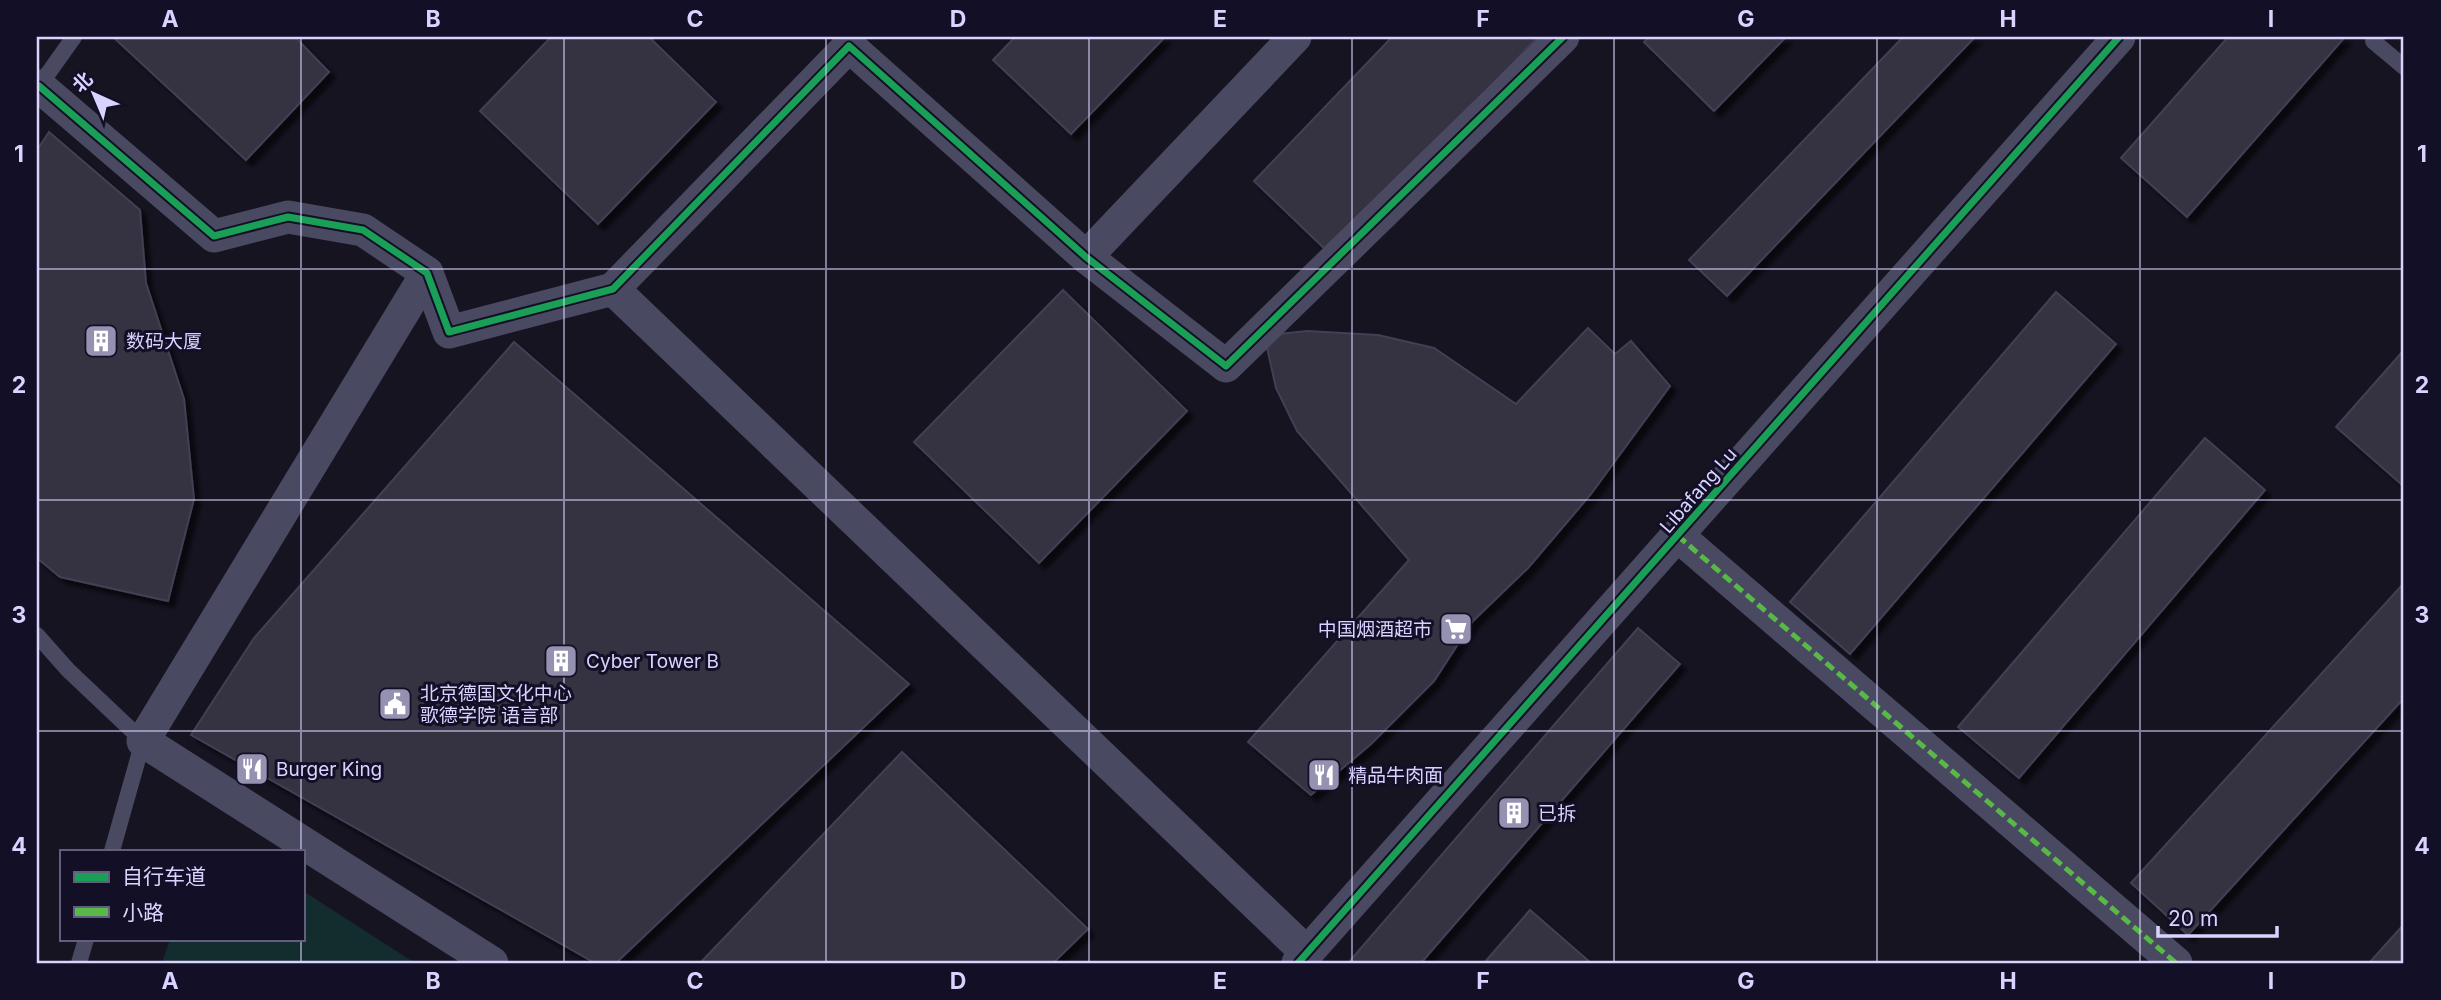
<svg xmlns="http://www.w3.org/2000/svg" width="2441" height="1000" font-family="Inter,'Noto Sans SC',sans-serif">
  <defs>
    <filter id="shadow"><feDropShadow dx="6" dy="6" stdDeviation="2" flood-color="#0009"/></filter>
  </defs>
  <rect width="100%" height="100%" fill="#161421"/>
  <!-- green -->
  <path fill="#132c2d" d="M303 891 415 963H162L170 939H303Z"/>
  <!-- building -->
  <g fill="#343243" stroke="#433f54" stroke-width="2" filter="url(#shadow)">
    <path d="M113 37H295L329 72 246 160Z"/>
    <path d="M551 37H649L716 102 598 224 480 111Z"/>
    <path d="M1015 37H1165L1071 134 993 60Z"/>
    <path d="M1392 37H1538L1329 253 1254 181Z"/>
    <path d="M1649 37H1786L1714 111 1644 42Z"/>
    <path d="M1903 37H1975L1727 296 1689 260Z"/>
    <path d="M2228 37H2345L2187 217 2121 158Z"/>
    <path d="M49 132 140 210 146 283 184 399 194 499 168 601 60 577 37 558V150Z"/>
    <path d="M1063 290 1187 411 1039 563 914 442Z"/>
    <path d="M2056 292 2116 344 1850 654 1790 602Z"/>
    <path d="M1588 328 1615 354 1631 341 1670 386 1591 494 1528 568 1473 621 1434 681 1371 744 1311 795 1248 742 1409 560 1297 431 1276 388 1266 343 1279 334 1307 331 1378 335 1434 348 1516 404Z"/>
    <path d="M514 342 909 684 616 963H595L191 735 254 638Z"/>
    <path d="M2404 350V483L2402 485 2336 427Z"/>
    <path d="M2205 438 2265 490 2019 778 1958 727Z"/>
    <path d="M2403 584 2404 698 2188 935 2131 883Z"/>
    <path d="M1638 628 1680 664 1421 963H1348Z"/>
    <path d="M902 752 1088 929 1053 963H700Z"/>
    <path d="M1530 910 1591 963H1484Z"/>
    <path d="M2404 924V963H2369Z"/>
  </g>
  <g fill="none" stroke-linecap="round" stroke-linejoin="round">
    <!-- service -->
    <g stroke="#4a4962" stroke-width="16">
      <path d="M2377 37 2373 41 2404 67"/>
      <path d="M37 89 74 37"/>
      <path d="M37 635 68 670 143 741 112 851"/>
      <path d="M79 963 86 939"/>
    </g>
    <!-- minor -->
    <g stroke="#4a4962" stroke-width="33">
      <path d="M39 86 214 236 288 217 363 230 427 273 449 332 613 289 849 46 1086 257 1226 366 1563 37"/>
      <path d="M1086 257 1295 37"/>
      <path d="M427 273 143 741 492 963"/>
      <path d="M613 289 1307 953"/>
      <path d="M1678 536 2176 963"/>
      <path d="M1298 963 2119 37"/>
    </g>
    <!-- quiet -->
    <path stroke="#58b947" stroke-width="5" stroke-dasharray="10 5" stroke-linecap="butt" d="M1678 536 2176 963"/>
    <defs>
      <g id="cycleway">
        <path d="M39 86 214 236 288 217 363 230 427 273 449 332 613 289 849 46 1086 257 1226 366 1563 37"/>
        <path d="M1298 963 2119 37"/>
      </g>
    </defs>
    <!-- cycleway casing -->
    <use href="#cycleway" stroke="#130f26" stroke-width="11"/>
    <!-- cycleway -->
    <use href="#cycleway" stroke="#1a9f57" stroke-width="7"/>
  </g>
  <!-- grid -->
  <path fill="none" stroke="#d9d4ff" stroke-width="2" stroke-opacity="0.55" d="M301 37V851M564 37V963M826 37V963M1089 37V963M1352 37V963M1614 37V963M1877 37V963M2140 37V963M37 269H2404M37 500H2404M37 731H2404M301 939V963"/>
  <!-- icons -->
  <defs>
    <symbol id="building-square" viewBox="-11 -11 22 22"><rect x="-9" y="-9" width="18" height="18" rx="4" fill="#9591b1" stroke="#130f26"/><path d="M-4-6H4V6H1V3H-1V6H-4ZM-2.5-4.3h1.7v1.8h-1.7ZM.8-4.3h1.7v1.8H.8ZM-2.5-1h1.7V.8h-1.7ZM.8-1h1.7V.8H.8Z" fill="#fff"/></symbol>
    <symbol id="supermarket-square" viewBox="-11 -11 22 22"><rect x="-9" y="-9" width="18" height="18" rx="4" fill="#9591b1" stroke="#130f26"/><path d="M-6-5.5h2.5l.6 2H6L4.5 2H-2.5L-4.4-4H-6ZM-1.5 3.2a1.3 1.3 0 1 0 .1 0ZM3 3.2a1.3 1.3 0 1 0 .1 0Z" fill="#fff"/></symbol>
    <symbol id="civic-square" viewBox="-11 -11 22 22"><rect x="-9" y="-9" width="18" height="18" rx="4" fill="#9591b1" stroke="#130f26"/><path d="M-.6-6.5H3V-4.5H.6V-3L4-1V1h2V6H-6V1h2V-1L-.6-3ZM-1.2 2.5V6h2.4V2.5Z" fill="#fff"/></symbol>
    <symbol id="restaurant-square" viewBox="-11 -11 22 22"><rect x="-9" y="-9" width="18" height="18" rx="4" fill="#9591b1" stroke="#130f26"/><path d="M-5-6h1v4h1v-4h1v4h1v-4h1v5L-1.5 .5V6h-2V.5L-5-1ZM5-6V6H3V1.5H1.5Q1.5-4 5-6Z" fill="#fff"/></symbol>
  </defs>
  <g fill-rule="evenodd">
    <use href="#building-square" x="82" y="322" width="38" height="38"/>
    <use href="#supermarket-square" x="1437" y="610" width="38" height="38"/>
    <use href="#building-square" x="542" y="642" width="38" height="38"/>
    <use href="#civic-square" x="376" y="685" width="38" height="38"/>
    <use href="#restaurant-square" x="233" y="750" width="38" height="38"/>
    <use href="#restaurant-square" x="1305" y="756" width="38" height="38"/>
    <use href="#building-square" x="1495" y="794" width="38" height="38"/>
  </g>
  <g text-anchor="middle" stroke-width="6" stroke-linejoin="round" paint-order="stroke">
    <!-- poi labels -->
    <g font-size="19" fill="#d9d4ff" stroke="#130f26" text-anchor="start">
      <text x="126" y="348">数码大厦</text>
      <text x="1432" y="636" text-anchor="end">中国烟酒超市</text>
      <text x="586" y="668">Cyber Tower B</text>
      <text x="420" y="700">北京德国文化中心<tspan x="420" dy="22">歌德学院 语言部</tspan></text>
      <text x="276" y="776">Burger King</text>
      <text x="1348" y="782">精品牛肉面</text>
      <text x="1538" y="820">已拆</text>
    </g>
    <!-- street labels -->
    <g font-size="19" fill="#d9d4ff" stroke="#130f26">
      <text transform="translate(1698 490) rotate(-49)" y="7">Libafang Lu</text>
    </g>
  </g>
  <!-- border -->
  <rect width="2441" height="1000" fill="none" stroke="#130f26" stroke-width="77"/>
  <!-- legend -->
  <rect x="60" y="850" width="245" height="91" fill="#130f26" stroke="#625e7d" stroke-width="2"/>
  <rect x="74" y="872" width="35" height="10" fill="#1a9f57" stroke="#625e7d" stroke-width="2"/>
  <text x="122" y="884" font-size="21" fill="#d9d4ff">自行车道</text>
  <rect x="74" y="907" width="35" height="10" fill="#58b947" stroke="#625e7d" stroke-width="2"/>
  <text x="122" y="920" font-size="21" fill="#d9d4ff">小路</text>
  <!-- north arrow -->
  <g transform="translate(94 94) rotate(316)" stroke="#130f26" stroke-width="5" paint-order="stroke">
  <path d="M0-5L12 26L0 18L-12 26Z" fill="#d9d4ff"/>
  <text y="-10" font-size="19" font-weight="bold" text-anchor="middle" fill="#d9d4ff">北</text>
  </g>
  <!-- scale -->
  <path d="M2158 926v10h119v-10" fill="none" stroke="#d9d4ff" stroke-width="3.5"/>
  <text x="2168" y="926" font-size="21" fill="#d9d4ff" stroke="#130f26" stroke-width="5" paint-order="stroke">20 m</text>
  <rect x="38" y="38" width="2364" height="924" fill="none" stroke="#d9d4ff" stroke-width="2.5"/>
  <g font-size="23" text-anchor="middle" font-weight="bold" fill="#d9d4ff">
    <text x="170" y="27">A</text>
    <text x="433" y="27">B</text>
    <text x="695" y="27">C</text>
    <text x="958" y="27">D</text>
    <text x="1220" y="27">E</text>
    <text x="1483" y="27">F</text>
    <text x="1746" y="27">G</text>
    <text x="2008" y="27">H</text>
    <text x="2271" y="27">I</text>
    <text x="19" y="162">1</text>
    <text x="2422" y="162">1</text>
    <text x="19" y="393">2</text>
    <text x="2422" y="393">2</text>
    <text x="19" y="623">3</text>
    <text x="2422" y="623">3</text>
    <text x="19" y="854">4</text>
    <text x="2422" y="854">4</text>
    <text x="170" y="989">A</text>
    <text x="433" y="989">B</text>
    <text x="695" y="989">C</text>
    <text x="958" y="989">D</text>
    <text x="1220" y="989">E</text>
    <text x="1483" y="989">F</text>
    <text x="1746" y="989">G</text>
    <text x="2008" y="989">H</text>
    <text x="2271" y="989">I</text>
  </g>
</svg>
